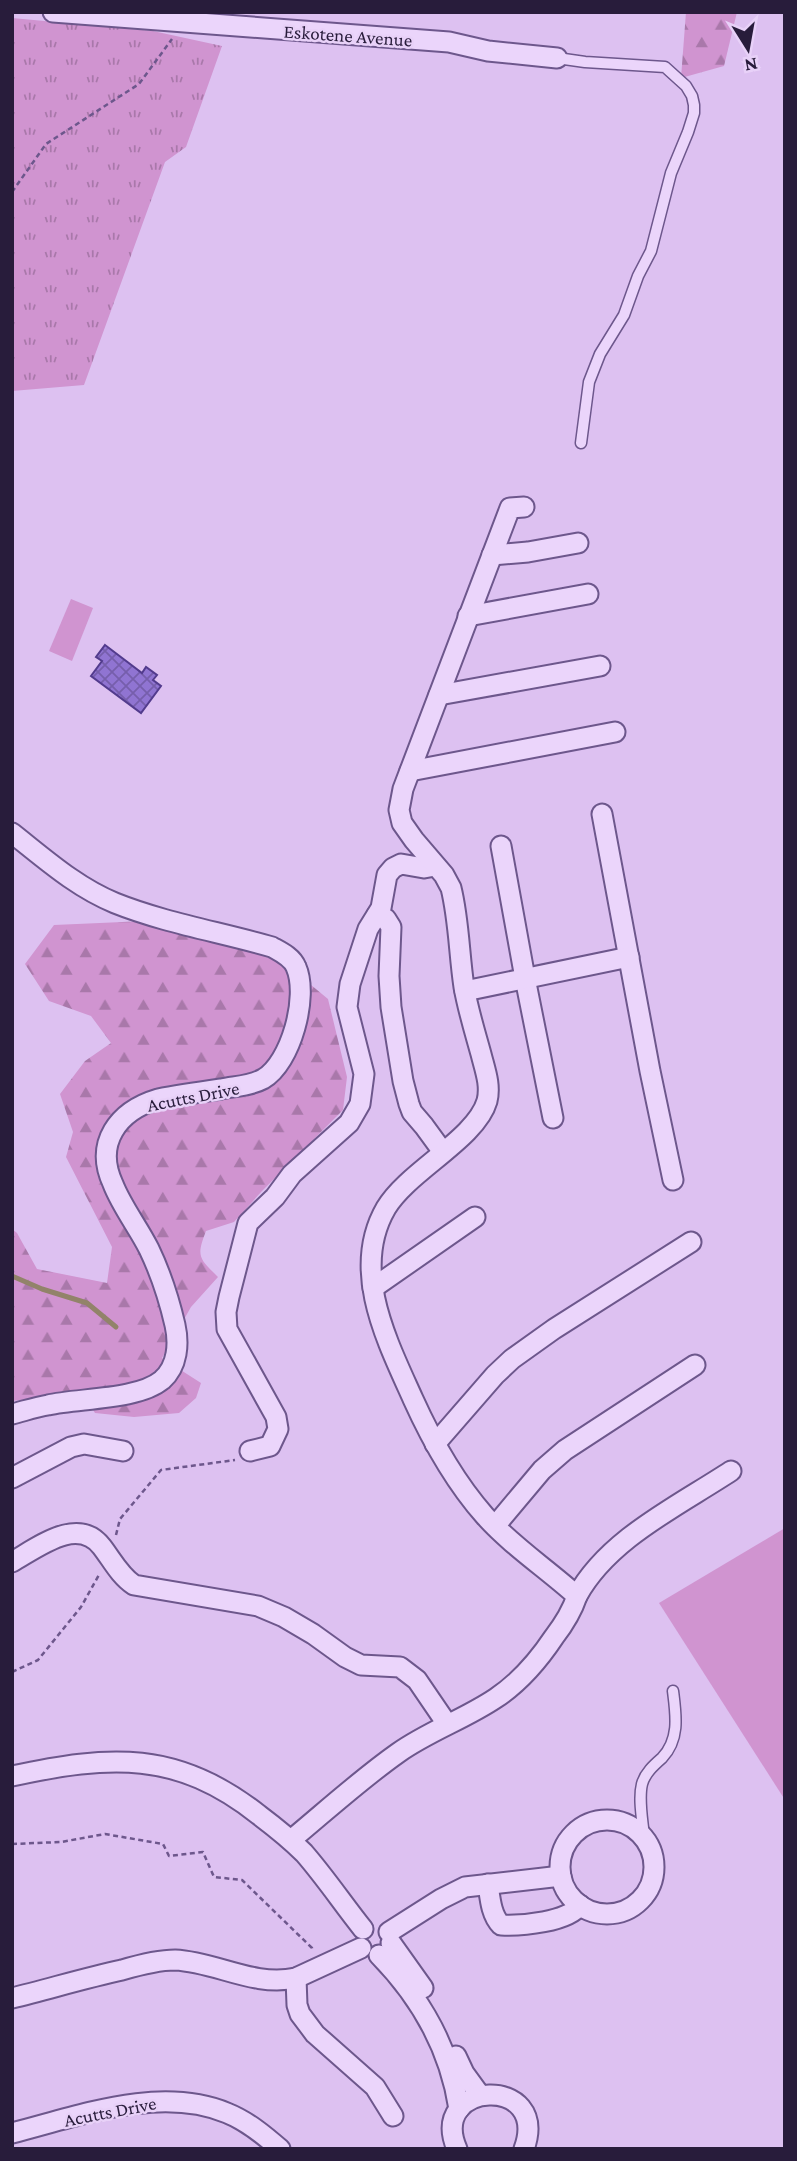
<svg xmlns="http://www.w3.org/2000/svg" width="797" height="2161" font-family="'Crimson Pro',serif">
  <defs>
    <pattern id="grass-tufts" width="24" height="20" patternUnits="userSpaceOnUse" patternTransform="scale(1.75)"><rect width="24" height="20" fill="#d094d0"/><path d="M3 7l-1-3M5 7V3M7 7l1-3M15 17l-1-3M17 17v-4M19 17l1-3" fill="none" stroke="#a978aa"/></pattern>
    <pattern id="forest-firs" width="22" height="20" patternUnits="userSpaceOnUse" patternTransform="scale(1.75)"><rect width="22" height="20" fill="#d094d0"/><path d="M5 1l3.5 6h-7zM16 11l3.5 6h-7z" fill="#a978aa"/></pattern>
    <pattern id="building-cross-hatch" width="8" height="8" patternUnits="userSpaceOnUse" patternTransform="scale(1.75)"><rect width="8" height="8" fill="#9074d2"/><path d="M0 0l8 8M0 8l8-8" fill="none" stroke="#765eac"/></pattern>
  </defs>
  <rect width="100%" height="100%" fill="#ddc1f1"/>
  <!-- grass -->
  <path fill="url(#grass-tufts)" d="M12 18 153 31 222 46 186 147 165 162 84 385 12 391Z"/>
  <!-- forest -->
  <g fill="url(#forest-firs)">
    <path d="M686 12H737L724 66 681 78Z"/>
    <path d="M145 921 276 956 328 999 347 1077 343 1110 262 1191 234 1222 206 1231C196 1257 199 1258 218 1277L191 1307 162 1358 201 1383 196 1398 179 1413 134 1417 95 1413 82 1393 12 1401V1229L17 1233 37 1269 107 1283 112 1247 66 1157 73 1132 60 1094 85 1061 111 1043 91 1016 49 1001 25 964 54 925Z"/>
  </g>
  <!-- garden -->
  <g fill="#d094d0">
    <path d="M71 599 93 608 72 661 49 651Z"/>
    <path d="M785 1528V1800L659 1603Z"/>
  </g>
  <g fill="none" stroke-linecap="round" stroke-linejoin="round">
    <!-- stream -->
    <path stroke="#92836a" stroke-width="5" d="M12 1276 42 1289 87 1303 116 1327"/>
  </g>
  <!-- building -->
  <path fill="url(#building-cross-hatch)" stroke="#523b8d" stroke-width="2" d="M105 645 142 673 146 667 157 675 153 680 161 686 141 713 91 676 102 661 96 657Z"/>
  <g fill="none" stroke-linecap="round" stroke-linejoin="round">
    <defs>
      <g id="service">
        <path d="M557 58 585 62 665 67 686 86 692 96 694 105V113L688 132 671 173 651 251 638 276 624 315 600 354 589 382 581 443"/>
        <path d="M644 1838C643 1822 638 1800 642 1784 645 1773 654 1765 662 1758 680 1739 676 1715 673 1691"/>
      </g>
      <g id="minor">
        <path d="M53 12 449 42 488 51 557 58"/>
        <path d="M492 555 528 552 578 543"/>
        <path d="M468 616 588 594"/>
        <path d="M439 695 600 666"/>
        <path d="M410 771 615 732"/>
        <path d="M602 814 650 1071 673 1180"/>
        <path d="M12 833C45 859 76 887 115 903 165 923 220 932 272 947 281 952 292 957 296 967 309 996 291 1063 263 1079 250 1086 236 1086 221 1089 200 1092 179 1095 158 1099 118 1111 94 1143 113 1184 122 1207 138 1227 149 1249 161 1274 169 1299 175 1325 179 1343 178 1366 162 1380 138 1400 79 1398 48 1405 36 1407 24 1411 12 1414"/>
        <path d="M501 846 525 978 553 1118"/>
        <path d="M377 915 386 919 391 927 389 976 391 1007 403 1081 409 1104 412 1112 424 1126 443 1152"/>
        <path d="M465 991 629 957"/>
        <path d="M373 1288 475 1217"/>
        <path d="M435 1444 495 1375 512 1359 554 1329 691 1242"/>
        <path d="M250 1451 270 1446 278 1429 276 1417 227 1329 226 1312 229 1297 248 1223 275 1197 292 1174 349 1123 360 1104 364 1074 347 1007 350 984 368 929 381 908 387 875 393 868 401 864 424 868 435 866"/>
        <path d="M12 1478 71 1447 84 1444 123 1451"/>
        <path d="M495 1526 542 1470 565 1450 695 1365"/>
        <path d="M12 1562C37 1548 78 1515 102 1547 112 1560 120 1576 134 1585L258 1606 284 1617 313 1634 345 1657 361 1665 400 1667 417 1680 447 1724"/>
        <path d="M577 1596C608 1539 678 1506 731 1471"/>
        <path d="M12 1776C110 1755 177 1750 259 1815 275 1827 290 1839 304 1853 325 1877 343 1904 363 1929"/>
        <circle cx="607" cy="1867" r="47"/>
        <path d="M291 1840C326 1811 361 1779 398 1753 429 1731 465 1719 496 1698 520 1682 538 1661 554 1637 564 1624 572 1611 577 1596 547 1569 512 1546 485 1516 454 1481 432 1441 413 1399 387 1341 350 1270 386 1208 408 1171 476 1139 487 1101 491 1085 485 1070 481 1054 475 1032 468 1010 464 987 459 954 459 920 451 888L444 875 414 840 402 823 399 810 403 789 510 508 524 507"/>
        <path d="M488 1884C490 1898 491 1915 501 1925 522 1926 568 1922 580 1905"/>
        <path d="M389 1932 441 1899 465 1887 561 1876"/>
        <path d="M391 1943 423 1988"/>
        <path d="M379 1955C421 1998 450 2050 459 2109"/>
        <path d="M296 1978 297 2005 300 2014 315 2034 375 2087 393 2116"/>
        <path d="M12 1998C49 1989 85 1978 122 1970 139 1965 157 1960 175 1960 217 1962 253 1987 296 1978L361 1948"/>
        <path d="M456 2056 464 2073 480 2095"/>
        <path d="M12 2133C79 2116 160 2085 227 2113 247 2121 264 2135 280 2149"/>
        <path d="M457 2149C427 2080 551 2074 524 2149"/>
      </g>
    </defs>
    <!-- service casing -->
    <use href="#service" stroke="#6d578c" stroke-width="13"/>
    <!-- minor casing -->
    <use href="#minor" stroke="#6d578c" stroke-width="23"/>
    <!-- path -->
    <g stroke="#6d578c" stroke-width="2.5" stroke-dasharray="5 3.5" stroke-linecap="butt">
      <path d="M12 192 46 144 139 84 172 39"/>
      <path d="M116 1535 120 1519 161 1470 235 1460"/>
      <path d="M12 1672 38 1660 81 1607 100 1573"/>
      <path d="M12 1844 61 1842 105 1834 163 1844 169 1856 203 1852 214 1877 242 1880 312 1948V1951"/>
    </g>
    <!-- service -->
    <use href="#service" stroke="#ebd5fb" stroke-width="10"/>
    <!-- minor -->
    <use href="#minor" stroke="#ebd5fb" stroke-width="19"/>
  </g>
  <g text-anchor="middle" stroke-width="5" stroke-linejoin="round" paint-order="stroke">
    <!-- street labels -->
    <g font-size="19" fill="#281c3b" stroke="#e8d1f8">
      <text transform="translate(348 35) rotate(4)" y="7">Eskotene Avenue</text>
      <text transform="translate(193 1096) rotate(-11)" y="7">Acutts Drive</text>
      <text transform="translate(110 2111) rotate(-11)" y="7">Acutts Drive</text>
    </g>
  </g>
  <!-- border -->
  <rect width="797" height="2161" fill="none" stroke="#281c3b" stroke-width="28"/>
  <!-- north arrow -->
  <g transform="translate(748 49) rotate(169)" stroke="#e8d1f8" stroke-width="5" paint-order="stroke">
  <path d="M0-5L12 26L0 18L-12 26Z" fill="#281c3b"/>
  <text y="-10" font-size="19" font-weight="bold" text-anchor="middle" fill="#281c3b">N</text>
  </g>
</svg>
